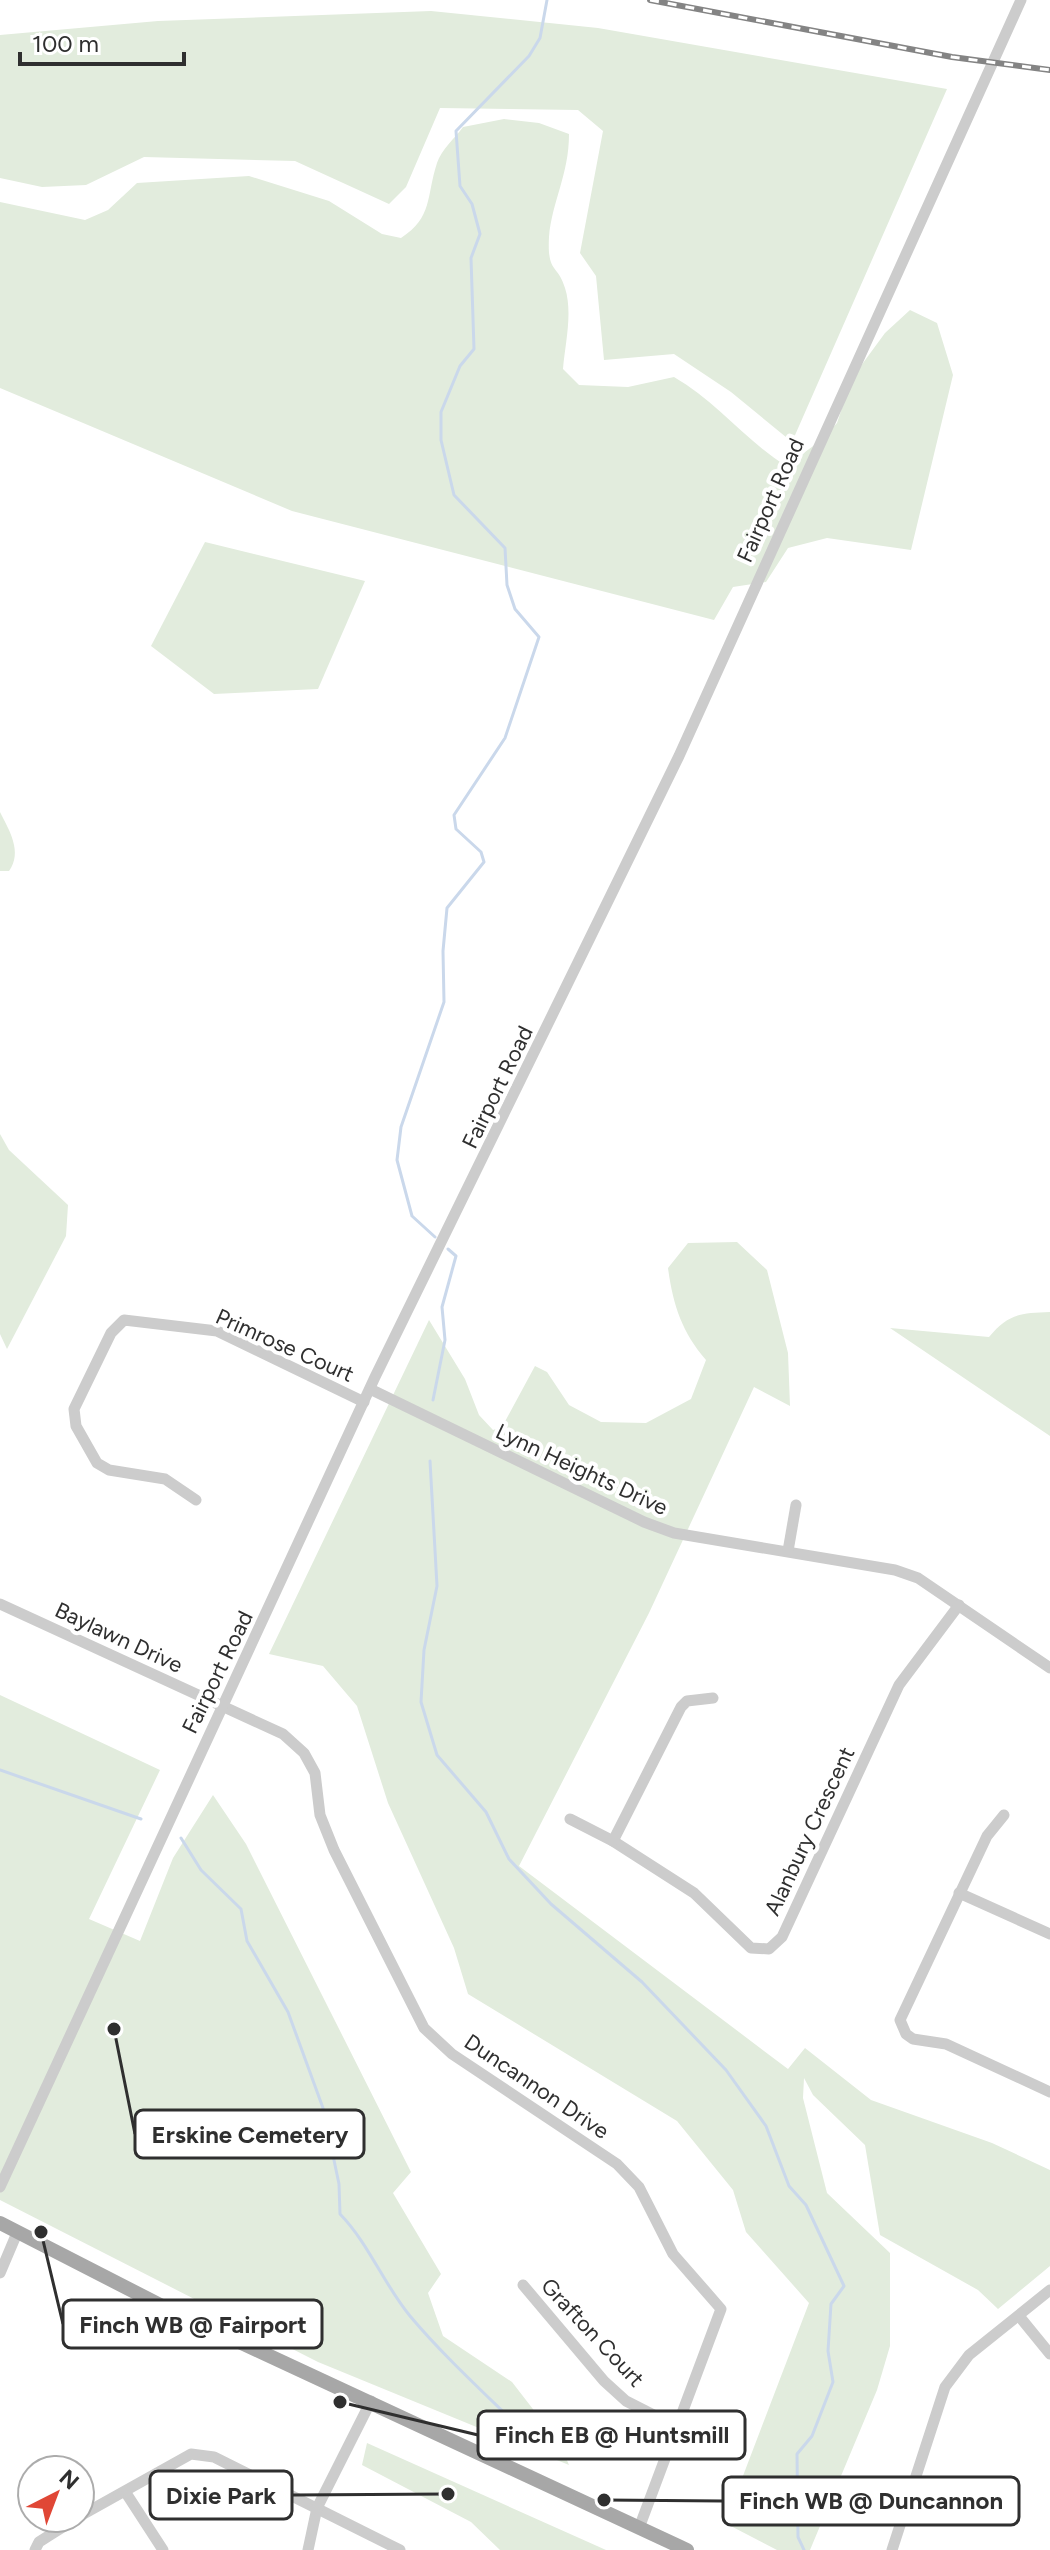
<svg xmlns="http://www.w3.org/2000/svg" width="1050" height="2550" font-family="Figtree,sans-serif">
  <rect width="100%" height="100%" fill="#fff"/>
  <!-- green -->
  <g fill="#e2ecdd">
    <path d="M431 11 598 28 947 89 792 442 731 392 674 354 604 360 596 276 580 253 603 131 578 110 440 108 406 187 389 204 295 161 144 157 86 185 42 187 0 178V35L158 21Z"/>
    <path d="M504 119 539 123 569 134C569 175 552 201 549 237 547 274 558 264 565 288 573 313 565 344 563 369L579 385 628 387 674 377C716 401 745 440 786 466L820 441 837 423 852 378 885 333 910 310 937 323 953 375 911 550 827 538 788 548 766 582 733 587 714 620 292 511 0 388V202L85 220 108 210 137 183 249 176 329 201 382 234 401 238C433 217 426 197 437 163 441 150 455 138 463 127Z"/>
    <path d="M205 542 365 581 318 689 214 694 151 646Z"/>
    <path d="M0 812C9 830 23 852 9 871H0Z"/>
    <path d="M0 1134 9 1150 68 1205 66 1236 7 1349 0 1334Z"/>
    <path d="M737 1242 767 1270 788 1353 790 1406 754 1387 649 1613 519 1866 788 2069 805 2048 871 2100 992 2143 1050 2170V2266L998 2309 978 2290 880 2235 865 2145 813 2095 804 2078 803 2098 827 2193 890 2253V2346L877 2390 810 2550H777L725 2523 809 2303 746 2232 733 2190 677 2121 468 1994 454 1948 388 1803 357 1706 323 1666 269 1654 429 1320 465 1379 479 1415 493 1430 502 1427 535 1366 547 1372 569 1405 601 1422 646 1423 691 1399 706 1360C682 1332 673 1305 668 1268L688 1243Z"/>
    <path d="M1050 1312V1436L890 1328 989 1337C1008 1314 1020 1313 1050 1312Z"/>
    <path d="M0 1695 160 1770 89 1919 140 1941 173 1858 213 1795 246 1844 411 2172 393 2193 441 2274 428 2293 443 2336 512 2382 560 2444 569 2465 318 2362 0 2200Z"/>
    <path d="M367 2443 606 2550H500L471 2522 362 2465Z"/>
  </g>
  <g fill="none" stroke-linecap="round" stroke-linejoin="round">
    <!-- stream -->
    <g stroke="#cad8eb" stroke-width="3">
      <path d="M435 1237 412 1216 397 1160 401 1127 444 1002 443 951 447 908 484 862 481 852 456 829 454 815 505 738 539 637 515 609 507 585 505 548 454 495 441 440V412L460 366 474 349 471 258 480 234 472 204 460 186 456 131 529 56 540 38 547 0"/>
      <path d="M433 1400 445 1340 442 1307 456 1256 448 1249"/>
      <path d="M430 1461 437 1586 424 1650 421 1702 437 1755 486 1812 509 1859 551 1904 642 1982 726 2070 766 2126 789 2186 806 2205 844 2286 831 2304 828 2351 833 2382 812 2436 797 2454 798 2537 804 2550"/>
      <path d="M0 1770 141 1819"/>
      <path d="M181 1838 201 1870 241 1909 247 1941 288 2012 323 2108 339 2184 340 2214C369 2244 383 2283 410 2316 447 2360 491 2399 532 2440"/>
    </g>
    <!-- minor -->
    <g stroke="#ccc" stroke-width="11">
      <path d="M370 1389 644 1522 674 1533 895 1570 918 1578 1050 1668"/>
      <path d="M196 1500 165 1479 109 1470 97 1463 76 1426 74 1409 111 1333 124 1320 217 1331 364 1402"/>
      <path d="M788 1551 796 1505"/>
      <path d="M0 1604 283 1734 304 1753 315 1773 320 1815 334 1850 424 2028 452 2054 617 2164 639 2187 673 2254 721 2309 639 2528"/>
      <path d="M1004 1815 987 1836 900 2020 906 2034 913 2039 946 2044 1050 2092"/>
      <path d="M570 1819 613 1841 694 1893 751 1948 769 1949 782 1937 899 1685 959 1605"/>
      <path d="M613 1841 681 1707 687 1701 713 1698"/>
      <path d="M959 1893 1050 1934"/>
      <path d="M0 2187 375 1377 679 756 1021 0"/>
      <path d="M0 2273 17 2233"/>
      <path d="M523 2285 604 2381 626 2401 677 2427"/>
      <path d="M1019 2316 1050 2354"/>
      <path d="M126 2493 163 2550"/>
      <path d="M80 2516 191 2454 214 2457 400 2550"/>
      <path d="M35 2550 39 2542 77 2518"/>
      <path d="M308 2550 317 2508 371 2401"/>
      <path d="M892 2550 945 2387 969 2355 1050 2290"/>
    </g>
    <!-- major -->
    <path stroke="#a7a7a7" stroke-width="14" d="M0 2223 162 2306 687 2550"/>
    <defs>
      <path id="rail" d="M650 0 952 57 1050 70"/>
    </defs>
    <!-- rail casing -->
    <use href="#rail" stroke="#848484" stroke-width="6"/>
    <!-- rail -->
    <use href="#rail" stroke="#fff" stroke-width="3" stroke-dasharray="9" stroke-linecap="butt"/>
  </g>
  <g text-anchor="middle" stroke-width="8" stroke-linejoin="round" paint-order="stroke">
    <!-- street labels -->
    <g font-size="22" fill="#2f2f2f" stroke="#fff">
      <text transform="translate(770 500) rotate(-66)" y="8">Fairport Road</text>
      <text transform="translate(497 1087) rotate(-64)" y="8">Fairport Road</text>
      <text transform="translate(285 1345) rotate(24)" y="8">Primrose Court</text>
      <text transform="translate(582 1469) rotate(25)" y="8">Lynn Heights Drive</text>
      <text transform="translate(119 1637) rotate(25)" y="8">Baylawn Drive</text>
      <text transform="translate(217 1672) rotate(-64)" y="8">Fairport Road</text>
      <text transform="translate(809 1831) rotate(-65)" y="8">Alanbury Crescent</text>
      <text transform="translate(537 2086) rotate(34)" y="8">Duncannon Drive</text>
      <text transform="translate(593 2332) rotate(47)" y="8">Grafton Court</text>
    </g>
  </g>
  <!-- callouts -->
  <path fill="none" stroke="#2f2f2f" stroke-width="3" d="M114 2029L135 2134M41 2232L63 2324M340 2402L478 2435M448 2494L292 2495M604 2500L723 2501"/>
  <g fill="#2f2f2f" stroke="#fff" stroke-width="3">
    <circle cx="114" cy="2029" r="8"/>
    <circle cx="41" cy="2232" r="8"/>
    <circle cx="340" cy="2402" r="8"/>
    <circle cx="448" cy="2494" r="8"/>
    <circle cx="604" cy="2500" r="8"/>
  </g>
  <g fill="#fff" stroke="#2f2f2f" stroke-width="3">
    <rect x="135" y="2110" width="229" height="48" rx="8"/>
    <rect x="63" y="2300" width="259" height="48" rx="8"/>
    <rect x="478" y="2411" width="267" height="48" rx="8"/>
    <rect x="150" y="2471" width="142" height="48" rx="8"/>
    <rect x="723" y="2477" width="296" height="48" rx="8"/>
  </g>
  <g font-size="24" text-anchor="middle" font-weight="bold" fill="#2f2f2f">
    <text x="250" y="2143">Erskine Cemetery</text>
    <text x="193" y="2333">Finch WB @ Fairport</text>
    <text x="612" y="2443">Finch EB @ Huntsmill</text>
    <text x="221" y="2504">Dixie Park</text>
    <text x="871" y="2509">Finch WB @ Duncannon</text>
  </g>
  <!-- north arrow -->
  <g transform="translate(56 2494) rotate(42)"><circle r="38" fill="#ffffff" stroke="#acacac" stroke-width="2"/>
  <path d="M0-6L14 30L0 20L-14 30Z" fill="#e04736"/>
  <text y="-12" font-size="22" font-weight="bold" text-anchor="middle" fill="#2f2f2f">N</text>
  </g>
  <!-- scale -->
  <path d="M20 52v12h164v-12" fill="none" stroke="#2f2f2f" stroke-width="4"/>
  <text x="32" y="52" font-size="24" fill="#2f2f2f" stroke="#ffffff" stroke-width="6" paint-order="stroke">100 m</text>
</svg>
